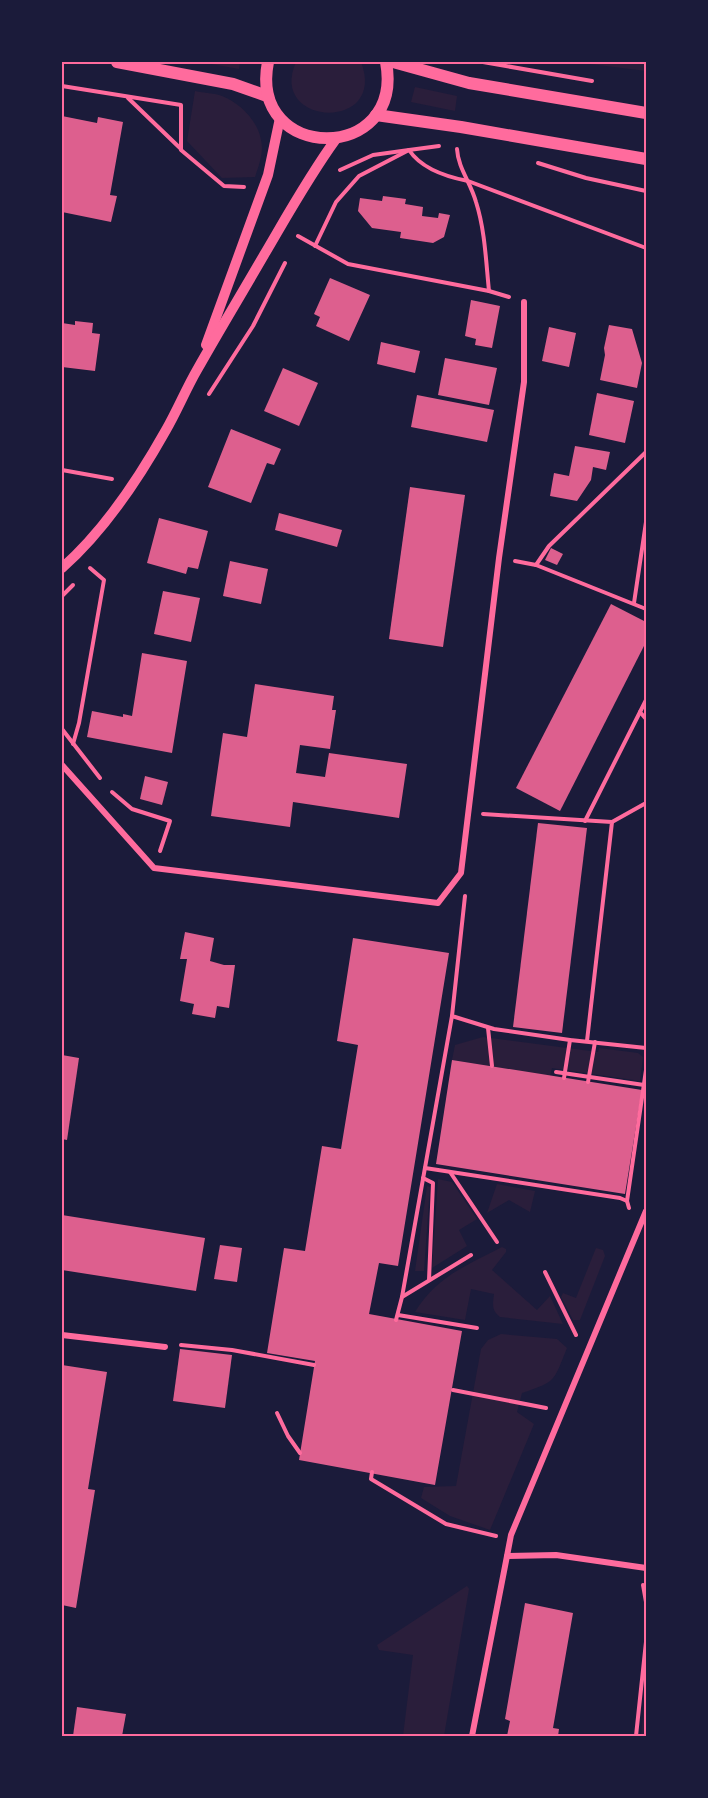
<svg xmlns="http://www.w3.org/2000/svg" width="708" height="1798" font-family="Poppins,sans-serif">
  <rect width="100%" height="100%" fill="#1b1b3a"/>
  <!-- green -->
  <g fill="#2a1e3b">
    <path d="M200 62H240L239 69Z"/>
    <path d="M296 62H361C388 132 267 127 296 62Z"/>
    <path d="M574 62H646V71Z"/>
    <path d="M415 87 457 96 455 111 411 102Z"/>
    <path d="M195 91C204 93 215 93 222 96 240 103 258 121 261 140 264 152 259 165 255 177L222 178 187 141Z"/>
    <path d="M483 1037 598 1052 599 1048 638 1053 643 1057 640 1081 552 1068 550 1076 452 1060 455 1045Z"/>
    <path d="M438 1179 452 1182 477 1219 459 1230 467 1246 432 1268Z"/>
    <path d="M497 1184 535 1191 530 1212 509 1200 487 1213Z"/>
    <path d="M427 1186 430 1187 424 1271H415Z"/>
    <path d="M502 1247 506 1249V1252L492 1270 537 1310 550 1296 563 1324 500 1317C491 1310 493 1304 494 1294L471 1289 465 1320 415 1312C437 1276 466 1266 502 1247Z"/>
    <path d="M596 1248 603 1250 605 1256 580 1320H573L561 1297 563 1293 576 1298Z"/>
    <path d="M501 1334 557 1339 567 1348C553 1382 557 1381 522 1393L517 1412 534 1424 490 1530 450 1516 421 1498 424 1487 456 1486 481 1349 488 1340Z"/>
    <path d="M467 1586 469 1589 444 1736H403L413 1655 379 1650 377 1645Z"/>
    <path d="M646 1683V1736H641Z"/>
  </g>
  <!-- building -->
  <g fill="#dd5f8e">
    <path d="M62 116 97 123 98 117 123 122 110 195 117 196 111 222 62 212Z"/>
    <path d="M383 196 406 199 405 204 423 207 422 216 438 218 439 213 450 215 444 237 433 243 400 238 401 232 372 228 358 211 360 198 382 201Z"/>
    <path d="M330 278 370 295 349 341 316 326 320 317 314 314Z"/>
    <path d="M471 300 500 306 492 348 475 345 476 339 465 336Z"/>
    <path d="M75 321 93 323 92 333 100 334 95 371 62 367V323L75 325Z"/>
    <path d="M609 325 632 329 642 363 637 388 600 380 605 355 604 348Z"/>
    <path d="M549 327 576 333 569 367 542 361Z"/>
    <path d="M381 342 420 351 415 373 377 364Z"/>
    <path d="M445 358 497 368 489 405 438 395Z"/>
    <path d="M283 368 318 383 299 426 264 411Z"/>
    <path d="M597 393 634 401 625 443 589 435Z"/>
    <path d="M417 395 494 410 487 442 411 427Z"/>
    <path d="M231 429 281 449 274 465 267 463 251 503 208 487Z"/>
    <path d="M575 446 610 452 606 470 593 467 591 480 577 501 550 496 554 473 569 476Z"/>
    <path d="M410 487 465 495 443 647 389 639Z"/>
    <path d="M279 513 342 530 337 547 275 530Z"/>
    <path d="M159 518 208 531 198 569 188 567 186 574 147 563Z"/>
    <path d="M551 548 563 554 557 565 545 560Z"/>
    <path d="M230 561 268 569 261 604 223 596Z"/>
    <path d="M163 591 200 598 191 642 154 634Z"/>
    <path d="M611 604 646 622V642L560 811 516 788Z"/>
    <path d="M142 653 187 661 172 753 87 737 92 711 123 717V714L132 716Z"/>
    <path d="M255 684 334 696 332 710H336L330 749 300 745 296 773 325 777 329 753 407 764 399 818 293 802 290 827 211 816 223 733 247 737Z"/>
    <path d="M145 776 168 782 162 805 140 799Z"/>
    <path d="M538 823 587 828 562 1033 513 1027Z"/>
    <path d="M185 932 214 938 210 961 224 965H235L229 1008 217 1006 215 1018 192 1014 194 1004 180 1001 187 959H180Z"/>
    <path d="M353 938 449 953 398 1266 379 1263 369 1314 462 1331 435 1485 299 1460 315 1361 267 1353 284 1248 305 1251 322 1146 341 1149 358 1045 337 1041Z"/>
    <path d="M62 1055 79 1058 67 1140 62 1139Z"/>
    <path d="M452 1060 642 1090 625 1194 436 1164Z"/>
    <path d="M62 1215 205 1238 196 1291 62 1270Z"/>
    <path d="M220 1245 242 1248 237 1282 214 1279Z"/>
    <path d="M180 1349 232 1355 225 1408 173 1401Z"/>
    <path d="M62 1365 107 1372 88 1489 95 1490 76 1608 62 1605Z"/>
    <path d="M525 1603 573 1613 553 1728 559 1729 558 1736H507L510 1721 505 1719Z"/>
    <path d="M77 1707 126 1714 122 1736H73Z"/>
  </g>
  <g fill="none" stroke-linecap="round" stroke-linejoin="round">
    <!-- path -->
    <g stroke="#ff6b9d" stroke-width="4">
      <path d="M483 62 592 81"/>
      <path d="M62 86 181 105V150L224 186 244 187"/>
      <path d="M128 98 181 149"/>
      <path d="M457 149C458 168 471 183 476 202 485 230 486 262 489 291"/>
      <path d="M538 163 586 178 646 191"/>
      <path d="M340 170 373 155 409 150C421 168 447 177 468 181L646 248"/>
      <path d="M298 236 348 264 489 291 509 297"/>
      <path d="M315 246 336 202 359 176 409 150 439 146"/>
      <path d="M209 394 253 326 285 263"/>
      <path d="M62 470 112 479"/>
      <path d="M515 561 536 565 646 609"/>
      <path d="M536 565 549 546 646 452"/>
      <path d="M62 596 73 585"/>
      <path d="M634 603 646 522"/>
      <path d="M646 700 640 712 646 719"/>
      <path d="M62 729 100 778"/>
      <path d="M73 744 79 723 104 580 90 568"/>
      <path d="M112 792 132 809 170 821 160 851"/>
      <path d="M483 814 612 822 587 1041"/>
      <path d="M585 821 640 712"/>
      <path d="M612 822 646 803"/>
      <path d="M465 896 452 1016 494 1029 570 1040 646 1048"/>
      <path d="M488 1028 492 1066"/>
      <path d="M556 1072 644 1085"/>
      <path d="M564 1078 570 1040"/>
      <path d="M588 1082 595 1042"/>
      <path d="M425 1168 620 1198 627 1201 629 1208"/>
      <path d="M450 1172 497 1242"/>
      <path d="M423 1178 433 1183 429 1280"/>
      <path d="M627 1201 646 1070"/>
      <path d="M545 1272 576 1335"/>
      <path d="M402 1297 452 1016"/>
      <path d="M398 1315 477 1328"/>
      <path d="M396 1320 402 1297 471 1255"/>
      <path d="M181 1345 232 1350 314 1365"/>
      <path d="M453 1390 546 1408"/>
      <path d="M277 1413 288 1436 300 1453"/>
      <path d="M372 1472 371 1479 446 1524 496 1536"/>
      <path d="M643 1585 646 1602"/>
      <path d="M636 1736 646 1642"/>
    </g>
    <!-- minor -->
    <g stroke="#ff6b9d" stroke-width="6">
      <path d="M62 765 154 868 438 903 461 873 499 558 524 382V302"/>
      <path d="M62 1335 165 1347"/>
      <path d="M507 1556 511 1535 646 1211"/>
      <path d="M472 1736 507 1556 556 1555 646 1568"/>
    </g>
    <!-- tertiary -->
    <g stroke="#ff6b9d" stroke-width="10">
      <path d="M206 345 268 175 280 118"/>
      <path d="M62 568C104 531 138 480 166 430 177 411 186 389 197 370 219 331 242 293 264 255 287 216 309 176 336 139"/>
    </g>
    <!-- secondary -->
    <g stroke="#ff6b9d" stroke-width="12">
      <path d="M117 62 233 84 267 96"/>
      <path d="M268 62C248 163 405 164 386 62"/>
      <path d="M393 62 469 83 646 113"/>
      <path d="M376 115 461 127 646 159"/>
    </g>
  </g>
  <!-- border -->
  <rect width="708" height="1798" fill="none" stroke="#1b1b3a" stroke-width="126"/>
  <rect x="63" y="63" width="582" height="1672" fill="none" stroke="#ff6b9d" stroke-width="2"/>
</svg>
